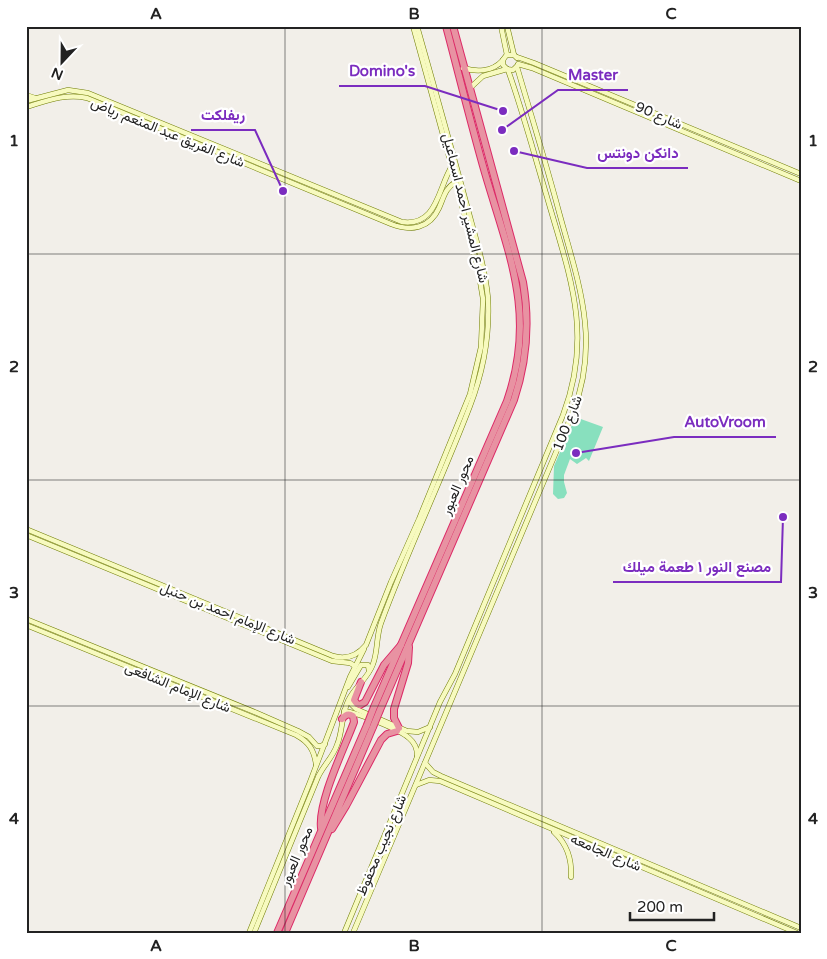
<svg xmlns="http://www.w3.org/2000/svg" width="827" height="959" font-family="'Varela Round',Vazirmatn,sans-serif">
  <rect width="100%" height="100%" fill="#f2efe9"/>
  <!-- pitch -->
  <path fill="#88e0be" d="M575 418H578L603 427 589 461 586 458 577 464 570 459 564 475V482L567 493 564 498 558 499 553 494 554 466Z"/>
  <g fill="none" stroke-linecap="round" stroke-linejoin="round">
    <defs>
      <g id="secondary">
        <path d="M501 26 507 55"/>
        <path d="M507 26 514 55"/>
        <path d="M517 57 534 63 801 174"/>
        <path d="M503 60V65L507 69 513 70 518 65"/>
        <path d="M518 64 532 68 801 181"/>
        <path d="M463 68C476 72 492 72 502 61 504 59 505 56 507 55H514L517 58"/>
        <path d="M470 88 483 76 507 69"/>
        <path d="M26 95 35 98"/>
        <path d="M26 101 68 90 88 93 402 222C438 227 438 187 452 166"/>
        <path d="M26 107C46 101 66 93 87 98L391 224C411 232 430 228 439 208 444 197 445 188 456 182"/>
        <path d="M26 529 333 656C346 660 357 656 366 645L391 582 419 519 470 394 481 347 483 299 478 269 456 182 413 26"/>
        <path d="M26 535 332 661 350 663 355 666"/>
        <path d="M26 619 257 713 298 731 309 737 317 746H321L325 744"/>
        <path d="M26 625 296 735C309 742 314 750 316 764"/>
        <path d="M348 687 361 665H368L369 671"/>
        <path d="M353 696 351 704 356 709 407 731 418 732 430 727"/>
        <path d="M344 711C358 713 399 729 409 738 415 743 417 749 417 755"/>
        <path d="M425 763 433 772 441 776 801 928"/>
        <path d="M416 785 429 780 440 781 797 933"/>
        <path d="M554 832C567 844 572 860 571 877"/>
        <path d="M249 933 310 782 350 677 364 649"/>
        <path d="M254 933 318 777C323 766 333 757 337 745 343 731 341 716 348 701 354 687 368 679 373 664 378 651 376 637 381 623 408 550 442 479 470 406 483 372 490 335 488 298 485 267 475 236 467 206 451 146 434 86 417 26"/>
        <path d="M344 933 440 702 455 674 563 415C594 334 569 274 547 197 534 154 523 112 508 70"/>
        <path d="M353 933 573 412C601 340 578 282 559 212 546 163 531 115 517 67"/>
      </g>
      <g id="highway">
        <path d="M361 682 354 700 357 704 360 705 365 702 384 665 401 645"/>
        <path d="M374 707 507 401C537 315 509 255 485 173 471 124 459 75 446 26"/>
        <path d="M380 710 514 400C527 361 530 323 523 282L453 26"/>
        <path d="M399 728 394 718V709L408 663 409 647"/>
        <path d="M321 828C318 801 344 749 354 722L353 716C348 713 345 715 342 719"/>
        <path d="M332 829 346 806 381 740 387 734 397 731"/>
        <path d="M277 933 367 725"/>
        <path d="M285 933 373 727"/>
      </g>
    </defs>
    <!-- secondary casing -->
    <use href="#secondary" stroke="#707d05" stroke-width="5.5"/>
    <!-- highway casing -->
    <use href="#highway" stroke="#dc2a67" stroke-width="8"/>
    <!-- secondary -->
    <use href="#secondary" stroke="#f7fabf" stroke-width="4.5"/>
    <!-- highway -->
    <use href="#highway" stroke="#e892a2" stroke-width="6"/>
    <defs>
      <g id="highway-bridge">
        <path d="M367 725 374 707"/>
        <path d="M373 727 380 710"/>
      </g>
    </defs>
    <!-- highway-bridge casing -->
    <use href="#highway-bridge" stroke="#dc2a67" stroke-width="8" stroke-linecap="butt"/>
    <!-- highway-bridge -->
    <use href="#highway-bridge" stroke="#e892a2" stroke-width="6"/>
  </g>
  <!-- grid -->
  <path fill="none" stroke="#222" stroke-width="1" stroke-opacity="0.55" d="M285 26V933M542 26V933M26 254H801M26 480H801M26 706H801"/>
  <g text-anchor="middle" stroke-width="4.5" stroke-linejoin="round" paint-order="stroke">
    <!-- street labels -->
    <g font-size="14" fill="#222" stroke="#fff">
      <text transform="translate(659 115) rotate(23)" y="5">شارع 90</text>
      <text transform="translate(168 132) rotate(22)" y="5">شارع الفريق عبد المنعم رياض</text>
      <text transform="translate(466 208) rotate(76)" y="5">شارع المشير احمد اسماعيل</text>
      <text transform="translate(567 423) rotate(-69)" y="5">شارع 100</text>
      <text transform="translate(457 485) rotate(-67)" y="5">محور العبور</text>
      <text transform="translate(228 613) rotate(22)" y="5">شارع الإمام احمد بن حنبل</text>
      <text transform="translate(178 687) rotate(22)" y="5">شارع الإمام الشافعى</text>
      <text transform="translate(381 845) rotate(-67)" y="5">شارع نجيب محفوظ</text>
      <text transform="translate(606 852) rotate(23)" y="5">شارع الجامعه</text>
      <text transform="translate(296 856) rotate(-67)" y="5">محور العبور</text>
    </g>
  </g>
  <!-- callouts -->
  <path fill="none" stroke="#7b2cbf" stroke-width="2" d="M503 111L425 86H339M502 130L558 90H628M283 191L255 130H191M514 151L587 168H688M576 453L674 437H776M783 517L781 582H613"/>
  <g fill="#7b2cbf" stroke="#fff" stroke-width="2">
    <circle cx="503" cy="111" r="5"/>
    <circle cx="502" cy="130" r="5"/>
    <circle cx="283" cy="191" r="5"/>
    <circle cx="514" cy="151" r="5"/>
    <circle cx="576" cy="453" r="5"/>
    <circle cx="783" cy="517" r="5"/>
  </g>
  <g font-size="15" text-anchor="middle" font-weight="bold" fill="#7b2cbf" stroke="#fff" stroke-width="4.5" stroke-linejoin="round" paint-order="stroke">
    <text x="382" y="76">Domino's</text>
    <text x="593" y="80">Master</text>
    <text x="223" y="120">ريفلكت</text>
    <text x="638" y="158">دانكن دونتس</text>
    <text x="725" y="427">AutoVroom</text>
    <text x="697" y="572">مصنع النور ١ طعمة ميلك</text>
  </g>
  <!-- border -->
  <rect width="827" height="959" fill="none" stroke="#ffffff" stroke-width="55"/>
  <!-- north arrow -->
  <g transform="translate(62 62) rotate(202)" stroke="#ffffff" stroke-width="4" paint-order="stroke">
  <path d="M0-4L9 19L0 12L-9 19Z" fill="#222222"/>
  <text y="-8" font-size="14" font-weight="bold" text-anchor="middle" fill="#222222">N</text>
  </g>
  <!-- scale -->
  <path d="M630 912v8h84v-8" fill="none" stroke="#222222" stroke-width="2.5"/>
  <text x="637" y="912" font-size="15" fill="#222222" stroke="#ffffff" stroke-width="4" paint-order="stroke">200 m</text>
  <rect x="28" y="28" width="772" height="904" fill="none" stroke="#222" stroke-width="2"/>
  <g font-size="16" text-anchor="middle" font-weight="bold" fill="#222">
    <text x="156" y="19">A</text>
    <text x="414" y="19">B</text>
    <text x="671" y="19">C</text>
    <text x="14" y="146">1</text>
    <text x="813" y="146">1</text>
    <text x="14" y="372">2</text>
    <text x="813" y="372">2</text>
    <text x="14" y="598">3</text>
    <text x="813" y="598">3</text>
    <text x="14" y="824">4</text>
    <text x="813" y="824">4</text>
    <text x="156" y="951">A</text>
    <text x="414" y="951">B</text>
    <text x="671" y="951">C</text>
  </g>
</svg>
